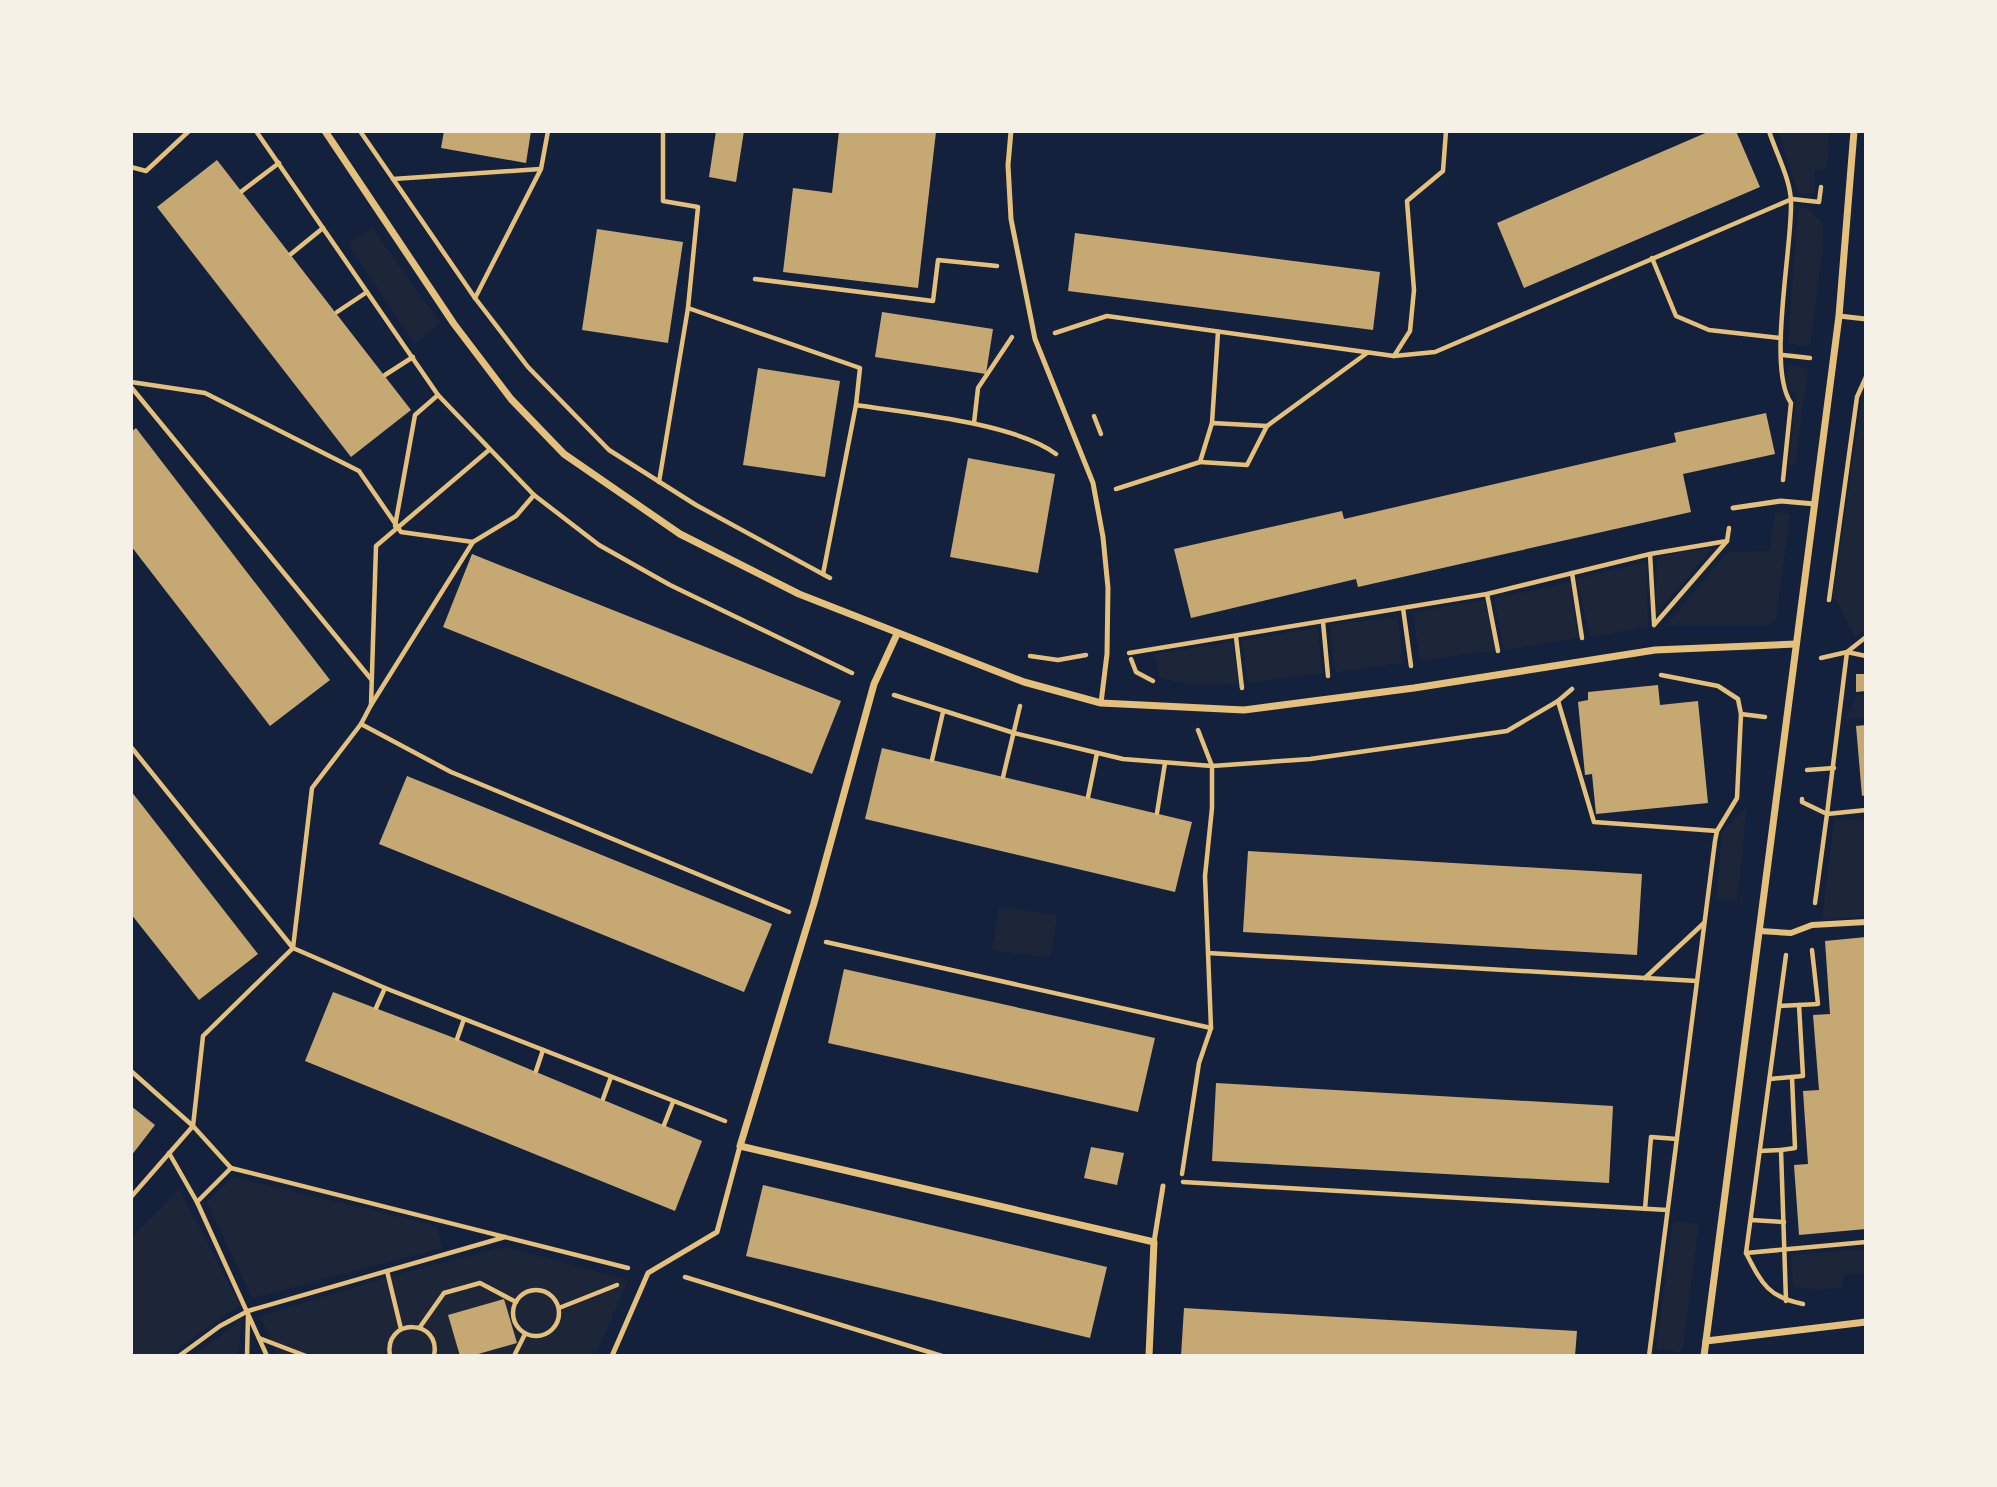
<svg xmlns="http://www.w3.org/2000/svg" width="1997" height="1487" font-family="'Roboto Condensed',sans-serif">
  <rect width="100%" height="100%" fill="#14213d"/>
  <!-- green -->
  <g fill="#1d2539">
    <path d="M1778 131H1829L1827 170H1814V194L1798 193Z"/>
    <path d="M1808 208 1822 223 1823 245 1810 347 1788 343 1798 209Z"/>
    <path d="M372 227 440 323 415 344 348 244Z"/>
    <path d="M1788 365 1808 369 1795 466H1788L1797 395 1784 388Z"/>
    <path d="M1866 398V630L1855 636 1833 596 1862 399Z"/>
    <path d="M1774 512 1790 514 1776 619 1767 626H1665L1728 552 1770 551Z"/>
    <path d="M1712 548 1656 614 1657 557Z"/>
    <path d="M1646 562 1648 627 1590 637 1577 579Z"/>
    <path d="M1570 582 1578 638 1504 650 1494 599Z"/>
    <path d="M1485 600 1495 650 1420 661 1413 612Z"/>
    <path d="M1398 617 1403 663 1335 672 1330 625Z"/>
    <path d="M1317 628 1323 673 1248 683 1242 640Z"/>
    <path d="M1232 642 1239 684 1197 685 1159 678 1155 654Z"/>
    <path d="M1866 694V717L1846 719 1857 695Z"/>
    <path d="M1747 806 1737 901 1716 899 1722 833Z"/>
    <path d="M1865 819 1866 916 1822 920 1834 821Z"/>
    <path d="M999 907 1057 915 1050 957 992 950Z"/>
    <path d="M233 1177 437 1226 442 1248 252 1298 207 1202Z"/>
    <path d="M179 1189 240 1305 167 1356H131V1238Z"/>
    <path d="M1673 1221 1699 1224 1682 1352 1656 1349Z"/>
    <path d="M506 1247 628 1280 595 1356H278L260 1316 399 1274Z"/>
    <path d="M1866 1249V1273L1843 1275V1287L1820 1290 1793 1287 1791 1255Z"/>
    <path d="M242 1319 238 1356H194Z"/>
  </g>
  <!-- building -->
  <g fill="#c6a872">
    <path d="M444 131H531L526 163 441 148Z"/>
    <path d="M716 131H744L736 182 709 177Z"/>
    <path d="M839 131 936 132 918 288 783 272 793 188 832 193Z"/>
    <path d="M1710 131H1736L1760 187 1524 288 1497 223Z"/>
    <path d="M217 160 411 410 351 457 157 207Z"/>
    <path d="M597 229 683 242 668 343 582 330Z"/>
    <path d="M1075 233 1380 272 1373 330 1068 291Z"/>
    <path d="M882 312 993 329 986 374 875 357Z"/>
    <path d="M758 368 840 381 825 477 743 465Z"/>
    <path d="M1766 413 1775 454 1683 474 1691 512 1358 587 1356 579 1191 618 1174 549 1342 511 1344 519 1676 442 1674 433Z"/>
    <path d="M136 428 330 680 270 726 131 546V432Z"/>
    <path d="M968 458 1055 474 1038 573 950 557Z"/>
    <path d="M472 554 841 701 812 774 443 627Z"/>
    <path d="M1856 674H1866V691L1856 692Z"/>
    <path d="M1658 685 1660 705 1698 701 1708 803 1596 814 1592 774 1585 775 1578 702 1588 700V692Z"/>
    <path d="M1866 725V795L1862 796 1856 726Z"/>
    <path d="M882 748 1192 822 1175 892 865 819Z"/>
    <path d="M407 776 772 924 744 992 379 844Z"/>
    <path d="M131 791 258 954 199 1000 131 914Z"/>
    <path d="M1248 851 1642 874 1637 955 1243 932Z"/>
    <path d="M1866 937V1229L1799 1235 1794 1165 1808 1164 1803 1091 1819 1090 1813 1015 1830 1014 1825 941Z"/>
    <path d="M844 969 1155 1038 1138 1112 828 1043Z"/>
    <path d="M333 992 457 1039 702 1141 675 1211 305 1061Z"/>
    <path d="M1216 1083 1613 1106 1609 1183 1212 1161Z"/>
    <path d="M131 1106 155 1125 131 1156Z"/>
    <path d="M1091 1147 1124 1153 1117 1185 1084 1178Z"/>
    <path d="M763 1185 1107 1267 1090 1338 746 1256Z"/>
    <path d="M504 1299 517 1343 471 1356H460L448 1315Z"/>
    <path d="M1184 1308 1577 1331 1575 1356H1181Z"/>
  </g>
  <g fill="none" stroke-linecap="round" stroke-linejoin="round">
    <!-- path -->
    <g stroke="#e5c07b" stroke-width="4.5">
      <path d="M256 131 438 395 534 495 599 545 670 585 852 673"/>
      <path d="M360 131 475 298 528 367 609 450 696 505 830 578"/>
      <path d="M663 131V201L698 207 688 308 860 368 856 405C908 413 1015 423 1056 454"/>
      <path d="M1769 131C1776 153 1791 180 1791 203 1792 249 1767 369 1791 403L1783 480"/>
      <path d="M131 167 146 171 189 131"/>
      <path d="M393 179 540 169"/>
      <path d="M242 191 279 163"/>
      <path d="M291 254 323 228"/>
      <path d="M1652 258 1676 316 1709 330 1781 338"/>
      <path d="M755 279 933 301 938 260 997 266"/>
      <path d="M475 298 541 169 548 131"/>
      <path d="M337 312 367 292"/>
      <path d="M1055 333 1107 316 1394 356 1435 352 1792 199 1819 202 1821 187"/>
      <path d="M1783 355 1810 358"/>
      <path d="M1394 356 1410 331 1414 290 1407 201 1443 171 1446 131"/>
      <path d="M385 375 413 357"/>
      <path d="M131 382 205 393 359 471 401 532 473 542"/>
      <path d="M131 387 371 679"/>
      <path d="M1094 416 1101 434"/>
      <path d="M974 423 978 388 1012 337"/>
      <path d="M1212 423 1218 332"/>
      <path d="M1200 462 1247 465 1267 426"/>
      <path d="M659 482 688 308"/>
      <path d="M1116 489 1200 462 1212 423 1267 426 1367 353"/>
      <path d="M395 526 415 415 438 395"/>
      <path d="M1650 554 1654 623"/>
      <path d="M1572 573 1582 638"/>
      <path d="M823 574 856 405"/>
      <path d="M1487 594 1498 651"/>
      <path d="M1829 600 1857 397 1866 377"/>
      <path d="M1403 608 1411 666"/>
      <path d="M1323 622 1328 676"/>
      <path d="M1654 625 1727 541"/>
      <path d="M1236 637 1242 688"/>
      <path d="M1129 653 1487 594 1650 554 1727 541 1729 528"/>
      <path d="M1030 656 1058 660 1086 655"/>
      <path d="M1866 656 1847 652 1827 814 1866 810"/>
      <path d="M1821 658 1847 652 1866 637"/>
      <path d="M1131 659 1136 672 1153 681"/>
      <path d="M1661 675 1718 686 1738 699 1741 714 1765 717"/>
      <path d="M894 695 1014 733 1123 759 1212 766 1310 759 1507 731 1558 701 1572 689"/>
      <path d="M1558 701 1594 822 1717 831"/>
      <path d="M371 705 473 542 516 516 534 495"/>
      <path d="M361 724 451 772 789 912"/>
      <path d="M131 747 293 948 385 988 725 1121"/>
      <path d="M932 760 943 712"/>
      <path d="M1807 770 1834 768"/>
      <path d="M1003 777 1020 706"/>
      <path d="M1088 797 1097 753"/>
      <path d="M1802 799V802L1827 814 1815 903"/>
      <path d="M1157 813 1165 763"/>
      <path d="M826 942 1211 1028"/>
      <path d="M1208 953 1697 981"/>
      <path d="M1786 955 1746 1253C1762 1284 1768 1297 1803 1304"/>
      <path d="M1645 978 1704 923"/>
      <path d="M1779 1006 1818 1004 1812 950"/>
      <path d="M376 1008 385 988"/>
      <path d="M457 1039 464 1019"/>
      <path d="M131 1071 193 1126 231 1168 628 1268"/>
      <path d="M536 1071 543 1050"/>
      <path d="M1770 1079 1803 1076 1799 1005"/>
      <path d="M603 1099 611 1077"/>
      <path d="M664 1125 673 1102"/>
      <path d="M1760 1151 1781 1150"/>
      <path d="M169 1153 197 1202"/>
      <path d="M231 1168 197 1202 267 1356"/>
      <path d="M1182 1174 1199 1063 1211 1028 1205 876 1212 808V766L1198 730"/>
      <path d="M1183 1182 1667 1210"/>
      <path d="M131 1197 193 1126 203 1036 293 948 312 788 361 724 371 705 376 546 489 450"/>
      <path d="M1645 1209 1651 1137 1677 1139"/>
      <path d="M1751 1220 1784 1222"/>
      <path d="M1746 1253 1866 1242"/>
      <path d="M387 1271 401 1329"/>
      <path d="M685 1277 942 1356"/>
      <circle cx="536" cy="1313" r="23"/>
      <path d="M1786 1301 1781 1150 1795 1148 1792 1077"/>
      <path d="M559 1308 617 1285"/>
      <path d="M420 1327 444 1293 480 1283 516 1302"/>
      <path d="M259 1338 306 1356"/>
      <path d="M179 1356 220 1326 248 1311 505 1237"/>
      <path d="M247 1356 248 1316"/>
      <path d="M390 1356C383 1317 442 1318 434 1356"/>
      <path d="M514 1356 525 1334"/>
      <path d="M1649 1356 1715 841 1717 831 1737 798 1741 714"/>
    </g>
    <!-- service -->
    <g stroke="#e5c07b" stroke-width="5">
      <path d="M1011 131 1008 165 1011 219 1035 339 1093 483 1103 537 1108 588 1107 654 1101 703"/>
      <path d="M1839 316 1866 319"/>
      <path d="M1733 508 1781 501 1815 504"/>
      <path d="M1154 1242 1163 1186"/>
      <path d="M612 1356 648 1273 717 1232 740 1146"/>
    </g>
    <!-- pedestrian -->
    <path stroke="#e5c07b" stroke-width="6" d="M1760 931 1791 933 1812 925 1866 922"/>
    <!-- minor -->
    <g stroke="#e5c07b" stroke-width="7">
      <path d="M325 131 454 324 511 399 564 454 680 534 799 594 1024 682 1101 703 1244 710 1414 688 1655 650 1796 644"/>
      <path d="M897 634 874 684 814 903 740 1146 1154 1242 1149 1356"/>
      <path d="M1706 1341 1866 1322"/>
      <path d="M1704 1356 1839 316 1854 131"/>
    </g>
  </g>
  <!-- border -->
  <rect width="1997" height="1487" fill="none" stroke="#f6f1e7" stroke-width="266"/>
</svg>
